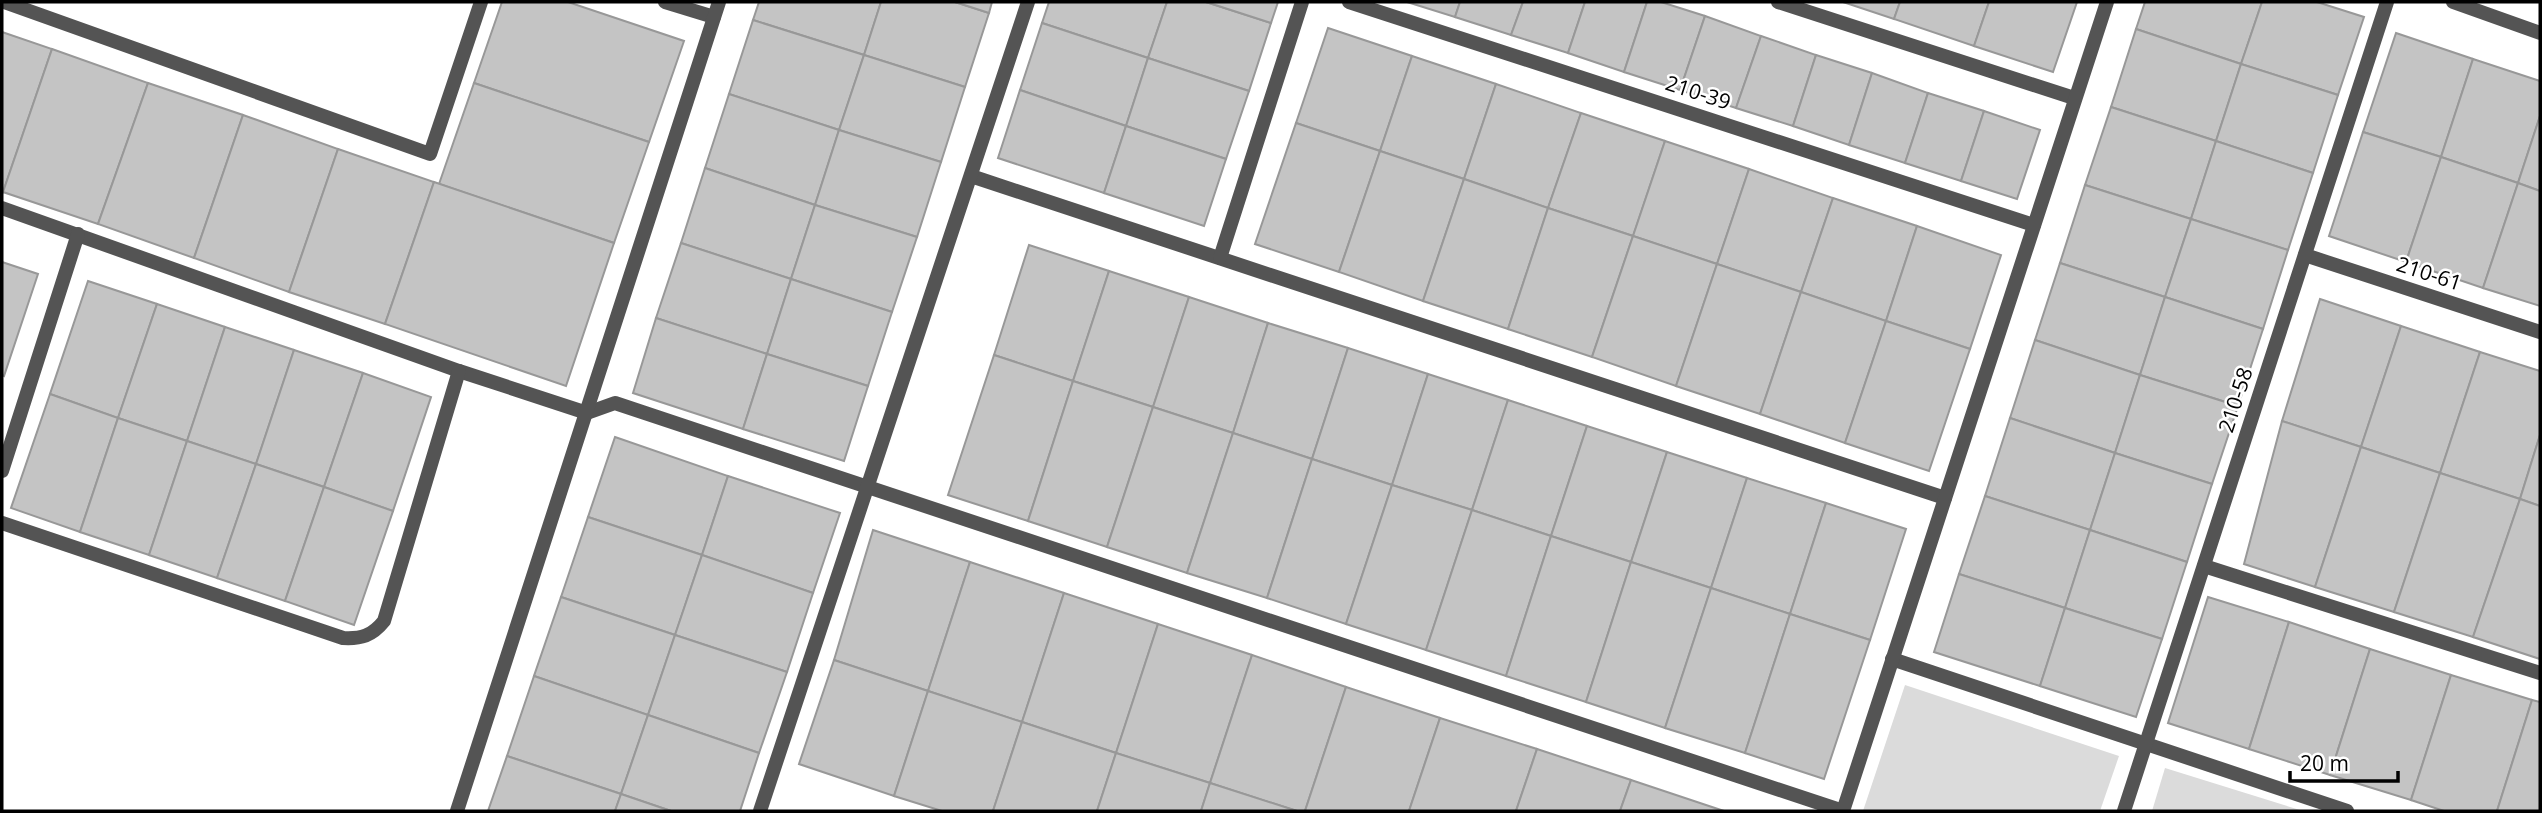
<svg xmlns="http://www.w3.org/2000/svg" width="2542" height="813" font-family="'Open Sans',sans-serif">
  <rect width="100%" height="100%" fill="#fff"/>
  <!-- green -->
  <g fill="#dbdbdb">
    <path d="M1905 685 2119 756 2100 811H1863Z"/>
    <path d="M2165 768 2303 811H2152Z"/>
  </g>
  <!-- building -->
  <g fill="#c4c4c4" stroke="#989898" stroke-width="2">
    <path d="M502 2H568L684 41 649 142 474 83Z"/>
    <path d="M759 2H881L864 55 753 20Z"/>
    <path d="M881 2H955L989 13 965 87 864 55Z"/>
    <path d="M955 2H992L989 13Z"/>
    <path d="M1049 2H1167L1148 58 1042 23Z"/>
    <path d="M1167 2H1206L1271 23 1249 91 1148 58Z"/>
    <path d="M1206 2H1278L1271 23Z"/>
    <path d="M1407 2H1460L1455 17Z"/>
    <path d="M1460 2H1523L1511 35 1455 17Z"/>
    <path d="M1523 2H1585L1568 53 1511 35Z"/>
    <path d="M1585 2H1647L1624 72 1568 53Z"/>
    <path d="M1647 2H1661L1705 16 1680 90 1624 72Z"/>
    <path d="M1843 2H1900L1894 19Z"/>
    <path d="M1900 2H1989L1974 46 1894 19Z"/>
    <path d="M1989 2H2077L2053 72 1974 46Z"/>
    <path d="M2145 2H2262L2241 64 2136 29Z"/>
    <path d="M2262 2H2317L2364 17 2338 95 2241 64Z"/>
    <path d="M1705 16 1761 36 1736 108 1680 90Z"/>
    <path d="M753 20 864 55 839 130 729 94Z"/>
    <path d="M1042 23 1148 58 1126 126 1020 90Z"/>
    <path d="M1328 28 1412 56 1380 151 1296 123Z"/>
    <path d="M2136 29 2241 64 2216 141 2111 107Z"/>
    <path d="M2 32 52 49 3 192 2 191Z"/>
    <path d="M2396 33 2473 59 2441 157 2363 132Z"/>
    <path d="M1761 36 1816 55 1793 126 1736 108Z"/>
    <path d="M52 49 148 83 98 224 3 192Z"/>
    <path d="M864 55 965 87 941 162 839 130Z"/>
    <path d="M1816 55 1872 73 1849 145 1793 126Z"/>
    <path d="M1412 56 1496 84 1464 179 1380 151Z"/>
    <path d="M1148 58 1249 91 1226 159 1126 126Z"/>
    <path d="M2473 59 2540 81V116L2518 183 2441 157Z"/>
    <path d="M2241 64 2338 95 2313 173 2216 141Z"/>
    <path d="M1872 73 1928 93 1905 163 1849 145Z"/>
    <path d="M148 83 243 115 194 258 98 224Z"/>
    <path d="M474 83 649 142 614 243 439 184Z"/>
    <path d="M1496 84 1581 113 1548 208 1464 179Z"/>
    <path d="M1020 90 1126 126 1104 193 998 158Z"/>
    <path d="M1928 93 1984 111 1961 181 1905 163Z"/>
    <path d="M729 94 839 130 815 205 705 168Z"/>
    <path d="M2111 107 2216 141 2191 219 2085 185Z"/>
    <path d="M1984 111 2040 130 2017 199 1961 181Z"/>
    <path d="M1581 113 1665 141 1633 236 1548 208Z"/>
    <path d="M243 115 338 149 289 292 194 258Z"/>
    <path d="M2540 116V191L2518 183Z"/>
    <path d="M1296 123 1380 151 1339 272 1255 244Z"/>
    <path d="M1126 126 1226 159 1204 226 1104 193Z"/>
    <path d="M839 130 941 162 917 237 815 205Z"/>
    <path d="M2363 132 2441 157 2406 262 2329 236Z"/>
    <path d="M1665 141 1749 169 1717 264 1633 236Z"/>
    <path d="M2216 141 2313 173 2288 250 2191 219Z"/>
    <path d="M338 149 434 182 385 324 289 292Z"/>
    <path d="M1380 151 1464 179 1423 301 1339 272Z"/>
    <path d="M2441 157 2518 183 2483 288 2406 262Z"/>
    <path d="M705 168 815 205 791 279 681 243Z"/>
    <path d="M1749 169 1833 198 1801 292 1717 264Z"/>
    <path d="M1464 179 1548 208 1508 329 1423 301Z"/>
    <path d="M434 182 614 243 566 386 385 324Z"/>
    <path d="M2518 183 2540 191V306L2483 288Z"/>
    <path d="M2085 185 2191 219 2165 297 2060 263Z"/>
    <path d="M1833 198 1917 226 1886 321 1801 292Z"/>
    <path d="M815 205 917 237 892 312 791 279Z"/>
    <path d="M1548 208 1633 236 1592 357 1508 329Z"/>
    <path d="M2191 219 2288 250 2263 329 2165 297Z"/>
    <path d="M1917 226 2001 255 1970 349 1886 321Z"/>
    <path d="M1633 236 1717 264 1676 386 1592 357Z"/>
    <path d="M681 243 791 279 767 354 656 318Z"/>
    <path d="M1029 245 1109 271 1073 381 994 355Z"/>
    <path d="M2 262 38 274 4 376 2 375Z"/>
    <path d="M2060 263 2165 297 2140 375 2035 340Z"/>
    <path d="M1717 264 1801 292 1760 414 1676 386Z"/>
    <path d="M1109 271 1189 297 1153 407 1073 381Z"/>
    <path d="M791 279 892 312 868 386 767 354Z"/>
    <path d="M88 281 157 304 118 418 50 394Z"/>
    <path d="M1801 292 1886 321 1845 443 1760 414Z"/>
    <path d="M1189 297 1268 323 1233 433 1153 407Z"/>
    <path d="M2165 297 2263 329 2238 406 2140 375Z"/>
    <path d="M2320 299 2401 326 2361 447 2282 421Z"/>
    <path d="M157 304 225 327 187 441 118 418Z"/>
    <path d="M656 318 767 354 743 429 633 393Z"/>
    <path d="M1886 321 1970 349 1929 471 1845 443Z"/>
    <path d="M1268 323 1348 348 1312 459 1233 433Z"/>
    <path d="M2401 326 2480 352 2440 473 2361 447Z"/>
    <path d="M225 327 294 350 256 464 187 441Z"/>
    <path d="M2035 340 2140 375 2115 453 2010 418Z"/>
    <path d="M1348 348 1428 374 1392 485 1312 459Z"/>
    <path d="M294 350 363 373 324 487 256 464Z"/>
    <path d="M2480 352 2540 371V435L2520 499 2440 473Z"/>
    <path d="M767 354 868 386 844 461 743 429Z"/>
    <path d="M994 355 1073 381 1028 521 948 495Z"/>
    <path d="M363 373 431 397 393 511 324 487Z"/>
    <path d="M1428 374 1508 400 1472 510 1392 485Z"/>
    <path d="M2140 375 2238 406 2212 484 2115 453Z"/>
    <path d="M1073 381 1153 407 1107 547 1028 521Z"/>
    <path d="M50 394 118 418 80 532 11 508Z"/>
    <path d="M1508 400 1587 426 1551 536 1472 510Z"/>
    <path d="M1153 407 1233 433 1187 573 1107 547Z"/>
    <path d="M118 418 187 441 149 555 80 532Z"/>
    <path d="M2010 418 2115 453 2090 530 1985 496Z"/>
    <path d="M2282 421 2361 447 2315 587 2244 564Z"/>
    <path d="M1587 426 1667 452 1631 562 1551 536Z"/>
    <path d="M1233 433 1312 459 1267 598 1187 573Z"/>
    <path d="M2540 435V506L2520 499Z"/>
    <path d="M615 437 728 476 702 555 588 517Z"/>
    <path d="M187 441 256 464 217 578 149 555Z"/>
    <path d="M2361 447 2440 473 2394 612 2315 587Z"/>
    <path d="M1667 452 1747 478 1711 588 1631 562Z"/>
    <path d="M2115 453 2212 484 2187 562 2090 530Z"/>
    <path d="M1312 459 1392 485 1346 624 1267 598Z"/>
    <path d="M256 464 324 487 285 601 217 578Z"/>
    <path d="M2440 473 2520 499 2473 637 2394 612Z"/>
    <path d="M728 476 840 513 813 593 702 555Z"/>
    <path d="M1747 478 1826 503 1790 614 1711 588Z"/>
    <path d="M1392 485 1472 510 1426 650 1346 624Z"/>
    <path d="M324 487 393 511 354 625 285 601Z"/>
    <path d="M1985 496 2090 530 2065 608 1959 574Z"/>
    <path d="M2520 499 2540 506V659L2473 637Z"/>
    <path d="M1826 503 1906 529 1870 640 1790 614Z"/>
    <path d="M1472 510 1551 536 1506 676 1426 650Z"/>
    <path d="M588 517 702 555 675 635 561 597Z"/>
    <path d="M873 530 970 562 928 691 834 660Z"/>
    <path d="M2090 530 2187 562 2162 639 2065 608Z"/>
    <path d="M1551 536 1631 562 1586 702 1506 676Z"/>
    <path d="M702 555 813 593 787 672 675 635Z"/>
    <path d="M970 562 1064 593 1022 722 928 691Z"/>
    <path d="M1631 562 1711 588 1665 728 1586 702Z"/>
    <path d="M1959 574 2065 608 2040 686 1934 652Z"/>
    <path d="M1711 588 1790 614 1745 753 1665 728Z"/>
    <path d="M1064 593 1158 624 1116 753 1022 722Z"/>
    <path d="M561 597 675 635 648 715 534 676Z"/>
    <path d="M2208 597 2289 622 2249 749 2168 723Z"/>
    <path d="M2065 608 2162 639 2136 717 2040 686Z"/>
    <path d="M1790 614 1870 640 1824 779 1745 753Z"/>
    <path d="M2289 622 2370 649 2330 775 2249 749Z"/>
    <path d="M1158 624 1252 655 1210 783 1116 753Z"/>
    <path d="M675 635 787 672 759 753 648 715Z"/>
    <path d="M2370 649 2451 675 2411 800 2330 775Z"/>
    <path d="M1252 655 1346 687 1305 811H1297L1210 783Z"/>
    <path d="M834 660 928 691 894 796 799 764Z"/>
    <path d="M2451 675 2532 700 2497 811H2444L2411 800Z"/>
    <path d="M534 676 648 715 621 794 507 756Z"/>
    <path d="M1346 687 1440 718 1409 811H1305Z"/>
    <path d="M928 691 1022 722 993 811H942L894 796Z"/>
    <path d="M2532 700 2540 702V811H2497Z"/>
    <path d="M648 715 759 753 740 811H671L621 794Z"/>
    <path d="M1440 718 1537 749 1516 811H1409Z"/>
    <path d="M1022 722 1116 753 1097 811H993Z"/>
    <path d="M1537 749 1631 780 1620 811H1516Z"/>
    <path d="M1116 753 1210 783 1201 811H1097Z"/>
    <path d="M507 756 621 794 615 811H488Z"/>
    <path d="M1631 780 1724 811H1620Z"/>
    <path d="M1210 783 1297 811H1201Z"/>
    <path d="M621 794 671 811H615Z"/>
  </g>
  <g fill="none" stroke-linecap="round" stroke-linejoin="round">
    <!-- street -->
    <g stroke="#545454" stroke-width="14">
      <path d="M4 2 430 154 481 2"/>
      <path d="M665 2 714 17"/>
      <path d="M1349 2 2034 225"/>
      <path d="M1778 2 2074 98"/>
      <path d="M2453 2 2540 33"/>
      <path d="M971 176 1945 498"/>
      <path d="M2 208 459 371 587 413 615 403 1843 811"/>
      <path d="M2305 255 2540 332"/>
      <path d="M1220 258 1302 2"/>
      <path d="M2 471 78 234"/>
      <path d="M2 523 343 638C361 639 372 636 384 621L459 371"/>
      <path d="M2204 566 2540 673"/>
      <path d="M1892 659 2347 811"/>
      <path d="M457 811 719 2"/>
      <path d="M760 811 1028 2"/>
      <path d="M1843 811 2107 2"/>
      <path d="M2124 811 2387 2"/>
    </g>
  </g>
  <g text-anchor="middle" stroke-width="5" stroke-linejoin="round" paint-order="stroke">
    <!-- street labels -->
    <g font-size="21" fill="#000" stroke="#fff">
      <text transform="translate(1698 93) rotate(18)" y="7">210-39</text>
      <text transform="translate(2429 274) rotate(18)" y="7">210-61</text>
      <text transform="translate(2236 400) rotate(-72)" y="7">210-58</text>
    </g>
  </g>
  <!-- border -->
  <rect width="2542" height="813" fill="none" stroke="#000000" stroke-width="7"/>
  <!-- scale -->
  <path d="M2290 771v10h108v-10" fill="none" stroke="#000000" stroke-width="3.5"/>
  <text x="2300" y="771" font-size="21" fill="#000000" stroke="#ffffff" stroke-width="5" paint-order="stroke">20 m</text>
</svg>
